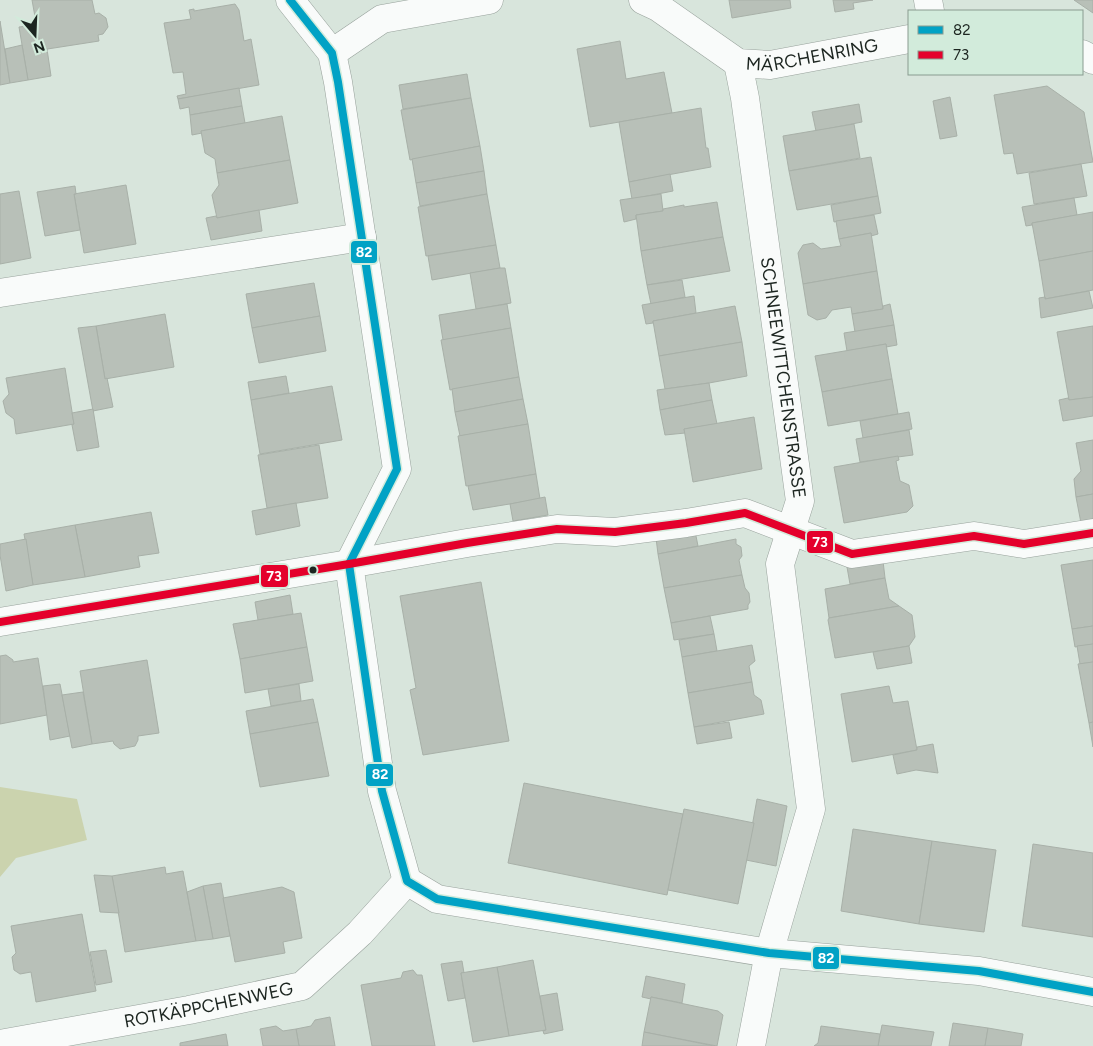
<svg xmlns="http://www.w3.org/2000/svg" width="1093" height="1046" font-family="Figtree,sans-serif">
  <rect width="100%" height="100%" fill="#d8e5dc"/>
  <!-- green -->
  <path fill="#cbd3ae" d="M0 787 77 799 87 840 16 858 0 877Z"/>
  <!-- building -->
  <g fill="#b8c0b8" stroke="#a8b0a8">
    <path d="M32 0H92L95 14 99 13 106 18 108 27 103 34 98 35 99 41 41 50Z"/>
    <path d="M729 0H790L791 8 732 18Z"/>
    <path d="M833 0H873L853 3 854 9 835 12Z"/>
    <path d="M1074 0H1093V13Z"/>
    <path d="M235 4 239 10 244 41 251 39 259 85 178 99 177 96 186 94 183 72 173 73 164 23 191 19 189 10 194 9V11Z"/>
    <path d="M0 21 10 83 0 85Z"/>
    <path d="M36 25 41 50 47 49 51 76 28 80 19 27Z"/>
    <path d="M620 41 626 79 664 72 672 113 590 127 577 49Z"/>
    <path d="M22 45 28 80 10 83 5 49Z"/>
    <path d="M467 74 471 98 403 109 399 85Z"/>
    <path d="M1047 86 1084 112 1093 162 1017 174 1013 153 1004 154 994 95Z"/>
    <path d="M239 88 242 106 190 115 189 107 180 109 178 99Z"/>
    <path d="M950 97 957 136 940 139 933 101Z"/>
    <path d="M471 98 480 146 410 160 401 110Z"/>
    <path d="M859 104 862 122 816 131 812 112Z"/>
    <path d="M242 106 245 123 201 131 202 133 192 135 190 115Z"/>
    <path d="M701 108 706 148H708L711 167 629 182 619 122Z"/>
    <path d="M282 116 290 160 217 173 215 159 205 153 201 131Z"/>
    <path d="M854 124 860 158 789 171 783 136Z"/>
    <path d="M480 146 484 171 416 183 412 159Z"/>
    <path d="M871 157 878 196 797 210 789 171Z"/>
    <path d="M290 160 298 203 217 218 212 195 219 185 217 173Z"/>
    <path d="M1081 164 1087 196 1034 204 1029 173Z"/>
    <path d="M484 171 487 194 420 206 416 183Z"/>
    <path d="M670 174 673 191 632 199 629 182Z"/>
    <path d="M126 185 136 244 84 253 74 194Z"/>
    <path d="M75 186 76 194H74L80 230 45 236 37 192Z"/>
    <path d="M19 191 31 258 0 264V194Z"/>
    <path d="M487 194 496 245 426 256 418 207Z"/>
    <path d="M661 194 663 211 636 215V219L624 222 620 200Z"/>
    <path d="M878 196 881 213 834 222 831 205Z"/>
    <path d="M1074 198 1077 215 1032 223V225L1026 226 1022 207Z"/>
    <path d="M717 202 723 237 641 251 636 215 663 211V209L684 205V207Z"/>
    <path d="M259 210 262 231 211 240 206 218 216 216 217 218Z"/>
    <path d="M1093 212V251L1039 261 1032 223Z"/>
    <path d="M874 215 878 234 871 236V233L839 239 836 221Z"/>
    <path d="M871 233 877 271 803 284 798 253 803 245 813 243 821 249 841 246 839 239Z"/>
    <path d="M723 237 730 271 647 285 641 251Z"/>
    <path d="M496 245 500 268 432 280 428 256Z"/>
    <path d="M1093 251V290L1045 299 1039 261Z"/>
    <path d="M500 268H505L511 303 476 309 470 273Z"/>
    <path d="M877 271 883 309 852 314 851 307 832 310 826 318 817 320 808 315 803 284Z"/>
    <path d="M682 280 685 297 651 304 647 285Z"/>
    <path d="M314 283 320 316 252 328 246 294Z"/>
    <path d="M1089 291 1093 308 1041 318 1039 298 1045 297V299Z"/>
    <path d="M694 296 696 313 653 321V323L646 324 642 305Z"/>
    <path d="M507 304 511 328 443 340 439 315Z"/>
    <path d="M890 304 894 325 855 332 852 314 883 309V306Z"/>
    <path d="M735 306 742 342 659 356 653 321Z"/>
    <path d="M165 314 174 367 105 379 96 326Z"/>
    <path d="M320 316 326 351 259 363 252 328Z"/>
    <path d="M894 325 897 345 886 347V344L847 351 844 333Z"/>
    <path d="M96 326 105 379 107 378 113 407 93 411 78 328Z"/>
    <path d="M1093 326V397L1069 400 1057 332Z"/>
    <path d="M511 328 519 377 450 390 441 340Z"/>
    <path d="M742 342 747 376 709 383 665 389 659 356Z"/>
    <path d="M886 344 892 379 822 392 815 356Z"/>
    <path d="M65 368 74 424 16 434 14 419 6 413 3 401 9 394 6 378Z"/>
    <path d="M286 376 289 393 251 400 248 382Z"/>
    <path d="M519 377 523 399 455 412 452 389Z"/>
    <path d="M892 379 898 414 828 426 822 392Z"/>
    <path d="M709 383 712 400 660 410 657 390Z"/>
    <path d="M332 386 342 440 260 454 251 400Z"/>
    <path d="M1093 397V416L1063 421 1059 400 1068 398 1069 400Z"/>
    <path d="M523 399 528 424 460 436 455 412Z"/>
    <path d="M712 400 717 424 684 429 685 433 665 435 660 410Z"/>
    <path d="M93 409 99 447 77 451 72 425 74 424 72 413Z"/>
    <path d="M909 412 912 429 863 438 860 421Z"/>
    <path d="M754 417 762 469 693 482 684 429Z"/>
    <path d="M528 424 536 474 466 486 458 436Z"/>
    <path d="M909 430 913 455 860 462 856 439Z"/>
    <path d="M1093 440V494L1076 497 1074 479 1081 471 1076 443Z"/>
    <path d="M319 445 328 498 267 508 258 455Z"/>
    <path d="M898 456 899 460 896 461 900 481 909 485 913 506 907 512 844 523 834 467Z"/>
    <path d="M536 474 540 499 473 510 468 486Z"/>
    <path d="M1093 494V521L1081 523 1076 497Z"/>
    <path d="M545 497 548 515 513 521 510 504Z"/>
    <path d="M296 503 300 526 256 535 252 511Z"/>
    <path d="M151 512 159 553 138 556 140 567 85 577 75 525Z"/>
    <path d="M75 525 85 577 33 585 24 534Z"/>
    <path d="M695 531 698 546 658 554 656 538Z"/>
    <path d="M26 539 33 585 6 591 0 555V544Z"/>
    <path d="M736 539V544L741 547 742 556 739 560 742 575 664 588 658 554Z"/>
    <path d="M1093 560V626L1072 629 1061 565Z"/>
    <path d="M883 561 885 578 850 584 847 567Z"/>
    <path d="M742 575 745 588 749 593 750 602 748 605V609L671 623 664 588Z"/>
    <path d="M885 578 889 599 899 606 829 618 825 589Z"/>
    <path d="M481 582 509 741 423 755 410 690 416 688 400 596Z"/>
    <path d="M290 595 293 614 258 620 255 602Z"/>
    <path d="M899 606 912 615 915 637 909 646 835 658 828 620 829 618Z"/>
    <path d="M301 613 307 647 240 659 233 624Z"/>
    <path d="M710 616 714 634 674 640 671 623Z"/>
    <path d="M1093 626V644L1075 647 1072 629Z"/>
    <path d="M714 634 717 651 682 657 679 640Z"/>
    <path d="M1093 644V662L1080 664 1077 646Z"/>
    <path d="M752 645 755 661 749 666 752 682 688 693 682 657Z"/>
    <path d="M909 646 912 663 877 669 873 652Z"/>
    <path d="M307 647 313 681 245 693 240 659Z"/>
    <path d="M6 655 13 660V662L38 658 47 715 0 724V656Z"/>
    <path d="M147 660 159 733 138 736V740L135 746 120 749 114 744 113 741 92 744 80 671Z"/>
    <path d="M1093 662V722L1089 723 1078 664Z"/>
    <path d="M752 682 754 695 761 700 764 714 694 727 688 693Z"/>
    <path d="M60 684 70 736 50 740 43 686Z"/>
    <path d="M299 684 301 701 271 706 268 689Z"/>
    <path d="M889 686 893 703 908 701 917 750 852 762 841 694Z"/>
    <path d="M83 692 92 744 72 748 62 695Z"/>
    <path d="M313 699 318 722 250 734 246 711Z"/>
    <path d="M318 722 329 776 260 787 250 734Z"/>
    <path d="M729 722 732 738 697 744 694 727Z"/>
    <path d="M1093 722V747L1089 723Z"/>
    <path d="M933 744 938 773 916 770 897 774 893 755 917 750V747Z"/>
    <path d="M524 783 683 814 667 895 508 863Z"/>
    <path d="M757 799 787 806 776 866 746 860Z"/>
    <path d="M684 809 754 823 738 904 668 890Z"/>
    <path d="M853 829 932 841 919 924 841 911Z"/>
    <path d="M932 841 996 850 984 932 919 924Z"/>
    <path d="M1033 844 1093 853V937L1022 926Z"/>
    <path d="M165 867 166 874 183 871 196 941 125 952 112 876Z"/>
    <path d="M94 875 112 876 119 913 100 912Z"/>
    <path d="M221 883 230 936 213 939 203 886Z"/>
    <path d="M203 886 213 939 196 941 187 892Z"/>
    <path d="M282 887 294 892 302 938 283 942 285 953 235 962 223 898Z"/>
    <path d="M82 914 96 991 36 1002 31 972 20 974 14 970 12 957 16 953 11 926Z"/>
    <path d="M106 950 112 982 96 985 90 952Z"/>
    <path d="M533 960 546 1030 509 1036 497 967Z"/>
    <path d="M462 961 464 973H461L465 998 448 1001 441 964Z"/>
    <path d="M497 967 509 1036 473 1042 461 973Z"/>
    <path d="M413 970 417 975H422L435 1046H372L361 985 401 978 403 972Z"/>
    <path d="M646 976 685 984 682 1003 651 997V999L642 997Z"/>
    <path d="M557 993 563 1030 544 1034 543 1031 546 1030 540 996Z"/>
    <path d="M651 997 718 1011 723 1015 717 1046 644 1032Z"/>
    <path d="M330 1017 335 1046H299L296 1029 311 1026 315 1020Z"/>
    <path d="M953 1023 988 1028 985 1046H949Z"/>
    <path d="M882 1025 934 1032 931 1046H878Z"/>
    <path d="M276 1026 283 1031 296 1029 299 1046H263L260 1029Z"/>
    <path d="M821 1026 880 1034 878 1046H814L818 1043Z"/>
    <path d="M988 1028 1023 1034 1021 1046H985Z"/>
    <path d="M644 1032 714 1046H642Z"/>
    <path d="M226 1034 228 1046H180V1043Z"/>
  </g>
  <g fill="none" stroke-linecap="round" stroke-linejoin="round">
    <defs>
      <g id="minor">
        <path d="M290 0 332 53 338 82 397 469 349 564 382 791 407 881 437 899 769 953 979 971 1093 992"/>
        <path id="s1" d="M643 0 658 7 738 63 770 65 909 39"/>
        <path d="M928 0 930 11"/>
        <path d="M332 53 382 19 489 0"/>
        <path d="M1082 54 1093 60"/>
        <path id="s2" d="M738 63 745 98 800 501 780 564 811 809 769 953 751 1046"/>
        <path d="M0 293 362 237"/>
        <path d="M0 622 349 564 467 543 557 529 615 532 686 523 745 513 852 554 974 536 1024 544 1093 533"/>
        <path id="s3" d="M0 1044 189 1010 302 986 360 933 407 881"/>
      </g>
    </defs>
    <!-- minor casing -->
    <use href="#minor" stroke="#98a29c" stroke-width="29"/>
    <!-- minor -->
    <use href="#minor" stroke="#f9fbfa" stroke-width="28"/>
    <defs>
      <path id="bus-1" d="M290 0 332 53 338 82 397 469 349 564 382 791 407 881 437 899 769 953 979 971 1093 992"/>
      <path id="bus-2" d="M0 622 349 564 467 543 557 529 615 532 686 523 745 513 852 554 974 536 1024 544 1093 533"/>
    </defs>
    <!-- bus-1 casing -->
    <use href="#bus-1" stroke="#d2ebdb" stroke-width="11"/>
    <!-- bus-2 casing -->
    <use href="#bus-2" stroke="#d2ebdb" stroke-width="11"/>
    <!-- bus-1 -->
    <use href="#bus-1" stroke="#01a2c5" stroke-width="8"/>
    <!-- bus-2 -->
    <use href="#bus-2" stroke="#e4002b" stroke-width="8"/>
  </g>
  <!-- markers -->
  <circle fill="#1c2520" stroke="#d2ebdb" stroke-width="2" cx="313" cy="570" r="4.5"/>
  <g text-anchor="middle" stroke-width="5" stroke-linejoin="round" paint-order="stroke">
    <!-- street labels -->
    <g font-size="18" fill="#1c2520" stroke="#d2ebdb">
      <text dy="6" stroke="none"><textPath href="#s1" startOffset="189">MÄRCHENRING</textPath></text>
      <text dy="6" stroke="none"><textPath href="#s2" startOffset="318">SCHNEEWITTCHENSTRASSE</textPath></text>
      <text dy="6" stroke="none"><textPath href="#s3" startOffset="212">ROTKÄPPCHENWEG</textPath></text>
    </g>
  </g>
  <g stroke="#d2ebdb" stroke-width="2">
    <rect x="350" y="240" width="28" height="24" rx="5" fill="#01a2c5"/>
    <rect x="806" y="530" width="28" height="24" rx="5" fill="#e4002b"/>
    <rect x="260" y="564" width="29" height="24" rx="5" fill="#e4002b"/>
    <rect x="365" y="763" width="29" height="24" rx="5" fill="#01a2c5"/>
    <rect x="812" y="946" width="28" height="24" rx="5" fill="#01a2c5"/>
  </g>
  <g font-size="14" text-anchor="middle" font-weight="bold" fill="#fff">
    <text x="364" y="257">82</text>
    <text x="820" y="547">73</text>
    <text x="274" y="581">73</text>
    <text x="380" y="779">82</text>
    <text x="826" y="963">82</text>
  </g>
  <!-- legend -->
  <rect x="908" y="10" width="175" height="65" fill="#d2ebdb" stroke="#899c90"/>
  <rect x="918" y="26" width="25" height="8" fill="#01a2c5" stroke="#899c90"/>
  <text x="953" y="35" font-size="15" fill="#1c2520">82</text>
  <rect x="918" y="51" width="25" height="8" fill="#e4002b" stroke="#899c90"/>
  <text x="953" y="60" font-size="15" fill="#1c2520">73</text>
  <!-- north arrow -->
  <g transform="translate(35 35) rotate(161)" stroke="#d2ebdb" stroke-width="4" paint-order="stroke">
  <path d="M0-4L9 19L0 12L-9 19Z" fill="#1c2520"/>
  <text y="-8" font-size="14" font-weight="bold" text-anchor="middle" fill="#1c2520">N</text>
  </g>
</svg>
